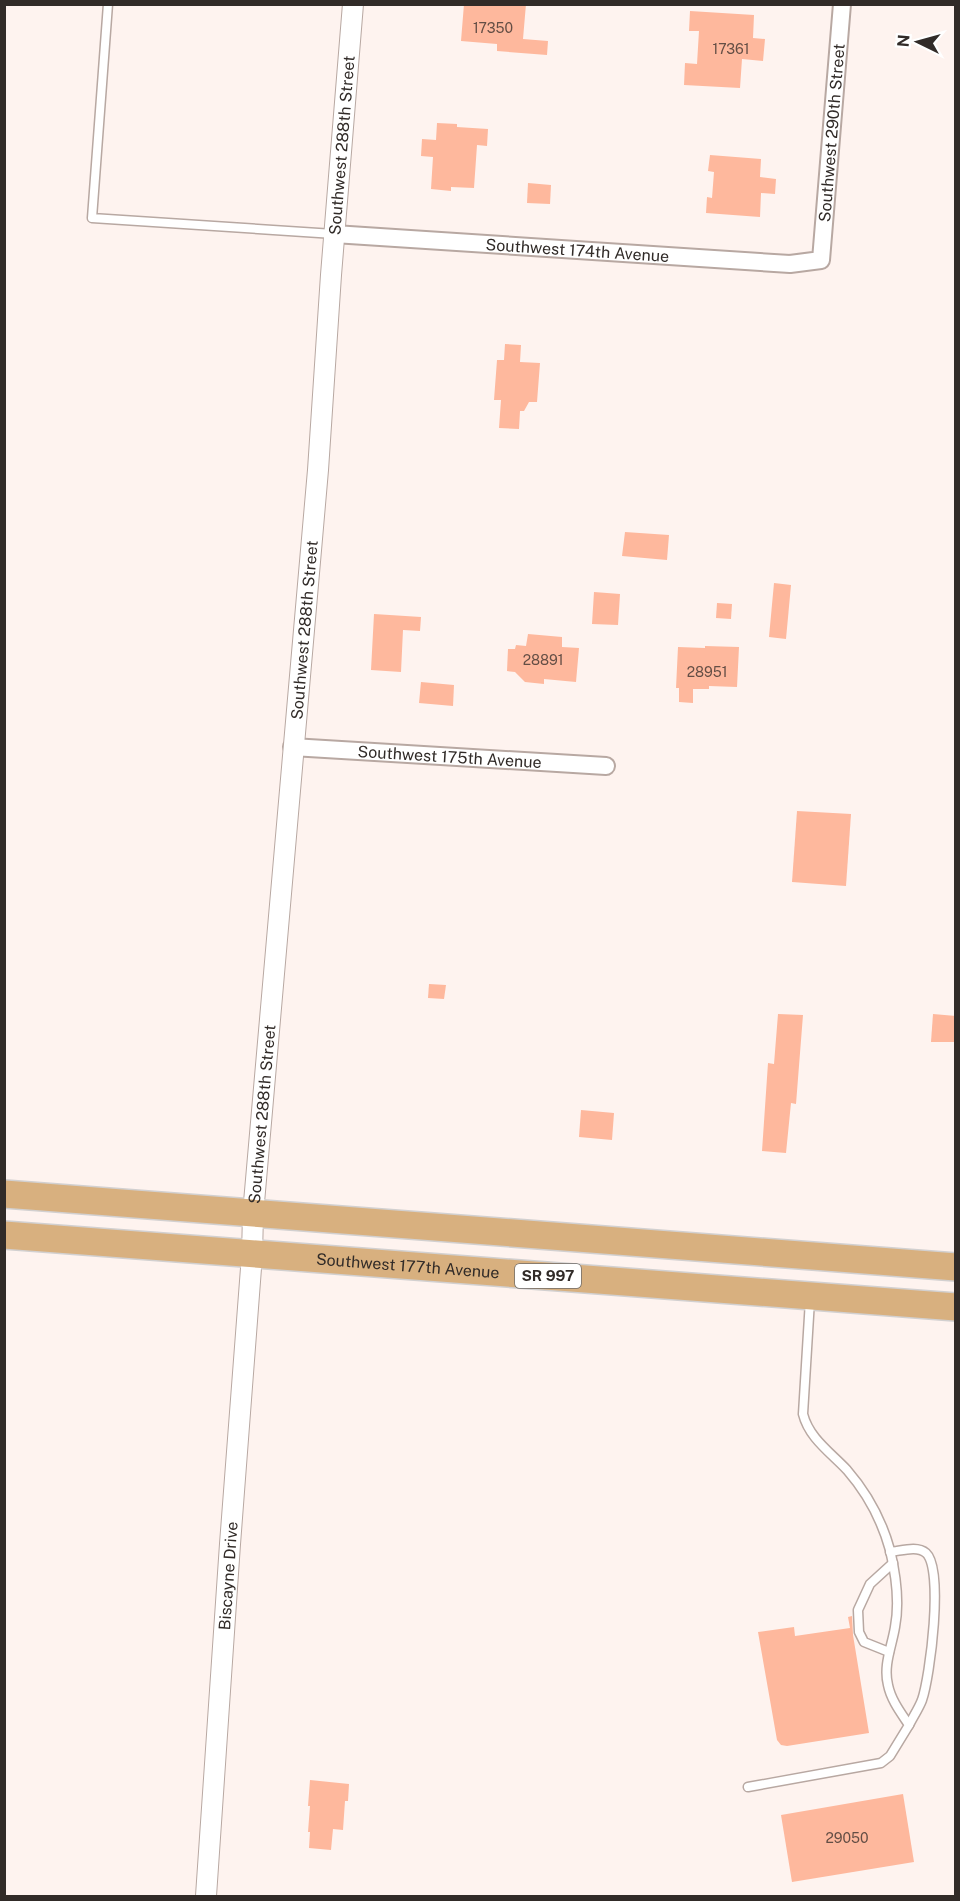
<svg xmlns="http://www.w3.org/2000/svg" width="960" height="1901" font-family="'Public Sans',sans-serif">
  <rect width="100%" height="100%" fill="#fef3ef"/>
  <!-- building -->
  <g fill="#feb89d">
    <path d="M464 4H526L523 39 548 41 547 55 497 51V44L461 41Z"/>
    <path d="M690 11 754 15 753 38 765 39 763 61 742 59 740 88 684 85 685 63 697 64 699 31H689Z"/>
    <path d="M437 123 457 124V127L488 129 487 146 477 145 474 188 451 187V191L431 189 433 157 421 156 422 139 436 140Z"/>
    <path d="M710 155 761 159 760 177 776 179 775 194 761 193 760 217 706 213 707 197 712 198 714 172 708 171Z"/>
    <path d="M528 183 551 185 550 204 527 203Z"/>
    <path d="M505 344 521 345 520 362 540 363 537 402H529L524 411H520L519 429 499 428 501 400H494L497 360H504Z"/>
    <path d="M625 532 669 535 667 560 622 556Z"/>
    <path d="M774 583 791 585 786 639 769 637Z"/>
    <path d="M594 592 620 594 618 625 592 624Z"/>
    <path d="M717 603 732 604 731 619 716 618Z"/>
    <path d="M374 614 421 617 420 631 403 630 401 672 371 670Z"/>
    <path d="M528 634 562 637V647L579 648 576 682 544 679V684L525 682 515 672 507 671 508 649H515L516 645 526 646Z"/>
    <path d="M705 646 739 647 737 687 709 686V689H693V703L679 702V688H676L678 647 705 648Z"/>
    <path d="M421 682 454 685 453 706 419 703Z"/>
    <path d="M797 811 851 814 846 886 792 882Z"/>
    <path d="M429 984 446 985 444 999 428 998Z"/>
    <path d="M778 1014 803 1015 796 1104 791 1103 786 1153 762 1151 768 1063 774 1064Z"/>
    <path d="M933 1014 956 1016V1042H931Z"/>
    <path d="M581 1110 614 1113 612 1140 579 1137Z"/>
    <path d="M852 1616 853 1635 869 1733 787 1746 781 1745 777 1740 758 1632 794 1627 795 1636 850 1628 848 1617Z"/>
    <path d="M310 1780 349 1784 348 1801H345L343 1830 333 1829 331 1850 309 1848 310 1832H308L310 1806H308Z"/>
    <path d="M903 1794 914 1862 792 1882 781 1815Z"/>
  </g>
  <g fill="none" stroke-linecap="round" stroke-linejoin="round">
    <defs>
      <g id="service">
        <path d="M108 4 92 218 334 234"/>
        <path d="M890 1552C901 1551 917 1545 926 1553 944 1569 930 1677 922 1700 919 1708 913 1717 909 1725"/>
        <path d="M889 1652 864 1642 859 1632 858 1610 870 1584 893 1563"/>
        <path d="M748 1787 881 1763 890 1756 909 1725C901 1713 891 1700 888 1685 883 1665 892 1646 895 1627 900 1601 896 1575 890 1550 882 1521 867 1493 847 1470 830 1452 809 1438 803 1414L810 1300"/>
      </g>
      <g id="minor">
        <path id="s1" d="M334 234 790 264 821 260 842 4"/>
        <path id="s2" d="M292 747 606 766"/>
      </g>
      <g id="tertiary">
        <path id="s3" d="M206 1896 230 1544 252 1255 253 1214 318 470 331 275 353 4"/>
      </g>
      <g id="trunk">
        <path d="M4 1194 956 1267"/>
        <path id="s4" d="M4 1235 956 1307"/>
      </g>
    </defs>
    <!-- service casing -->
    <use href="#service" stroke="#b8a8a2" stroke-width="11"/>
    <!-- minor casing -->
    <use href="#minor" stroke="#b8a8a2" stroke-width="20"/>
    <!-- tertiary casing -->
    <use href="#tertiary" stroke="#b8a8a2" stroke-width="22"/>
    <!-- trunk casing -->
    <use href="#trunk" stroke="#d2d0d0" stroke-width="30"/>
    <!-- service -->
    <use href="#service" stroke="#fff" stroke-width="8"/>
    <!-- minor -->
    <use href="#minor" stroke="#fff" stroke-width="16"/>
    <!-- tertiary -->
    <use href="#tertiary" stroke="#fff" stroke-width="20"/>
    <!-- trunk -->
    <use href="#trunk" stroke="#d8b07f" stroke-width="27"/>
  </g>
  <g text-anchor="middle" stroke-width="5" stroke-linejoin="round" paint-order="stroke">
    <!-- number labels -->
    <g font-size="14" fill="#644e45">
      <text x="493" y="33">17350</text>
      <text x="731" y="54">17361</text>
      <text x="543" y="665">28891</text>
      <text x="707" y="677">28951</text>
      <text x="847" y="1843">29050</text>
    </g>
    <!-- shield labels -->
    <rect fill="#fff" stroke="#6f6b68" stroke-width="1.5" x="515" y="1264" width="66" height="24" rx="4.5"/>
    <g font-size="15" font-weight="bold" fill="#312b28">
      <text x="548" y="1281">SR 997</text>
    </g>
    <!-- street labels -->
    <g font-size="16" fill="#312b28" stroke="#fff">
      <text dy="6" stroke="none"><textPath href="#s1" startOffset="616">Southwest 290th Street</textPath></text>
      <text dy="6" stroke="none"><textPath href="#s3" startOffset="1756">Southwest 288th Street</textPath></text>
      <text dy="6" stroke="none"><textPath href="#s1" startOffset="244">Southwest 174th Avenue</textPath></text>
      <text dy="6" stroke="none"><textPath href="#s3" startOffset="1270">Southwest 288th Street</textPath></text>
      <text dy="6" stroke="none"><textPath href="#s2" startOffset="158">Southwest 175th Avenue</textPath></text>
      <text dy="6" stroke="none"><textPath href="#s3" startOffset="784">Southwest 288th Street</textPath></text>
      <text dy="6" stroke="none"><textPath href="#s4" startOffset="405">Southwest 177th Avenue</textPath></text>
      <text dy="6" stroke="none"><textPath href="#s3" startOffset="321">Biscayne Drive</textPath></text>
    </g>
  </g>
  <!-- border -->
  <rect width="960" height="1901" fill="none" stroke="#312b28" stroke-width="12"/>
  <!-- north arrow -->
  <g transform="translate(918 42) rotate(275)" stroke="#ffffff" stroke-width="4.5" paint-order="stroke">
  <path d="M0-4.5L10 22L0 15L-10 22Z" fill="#312b28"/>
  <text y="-9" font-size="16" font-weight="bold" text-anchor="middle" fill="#312b28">N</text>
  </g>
</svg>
